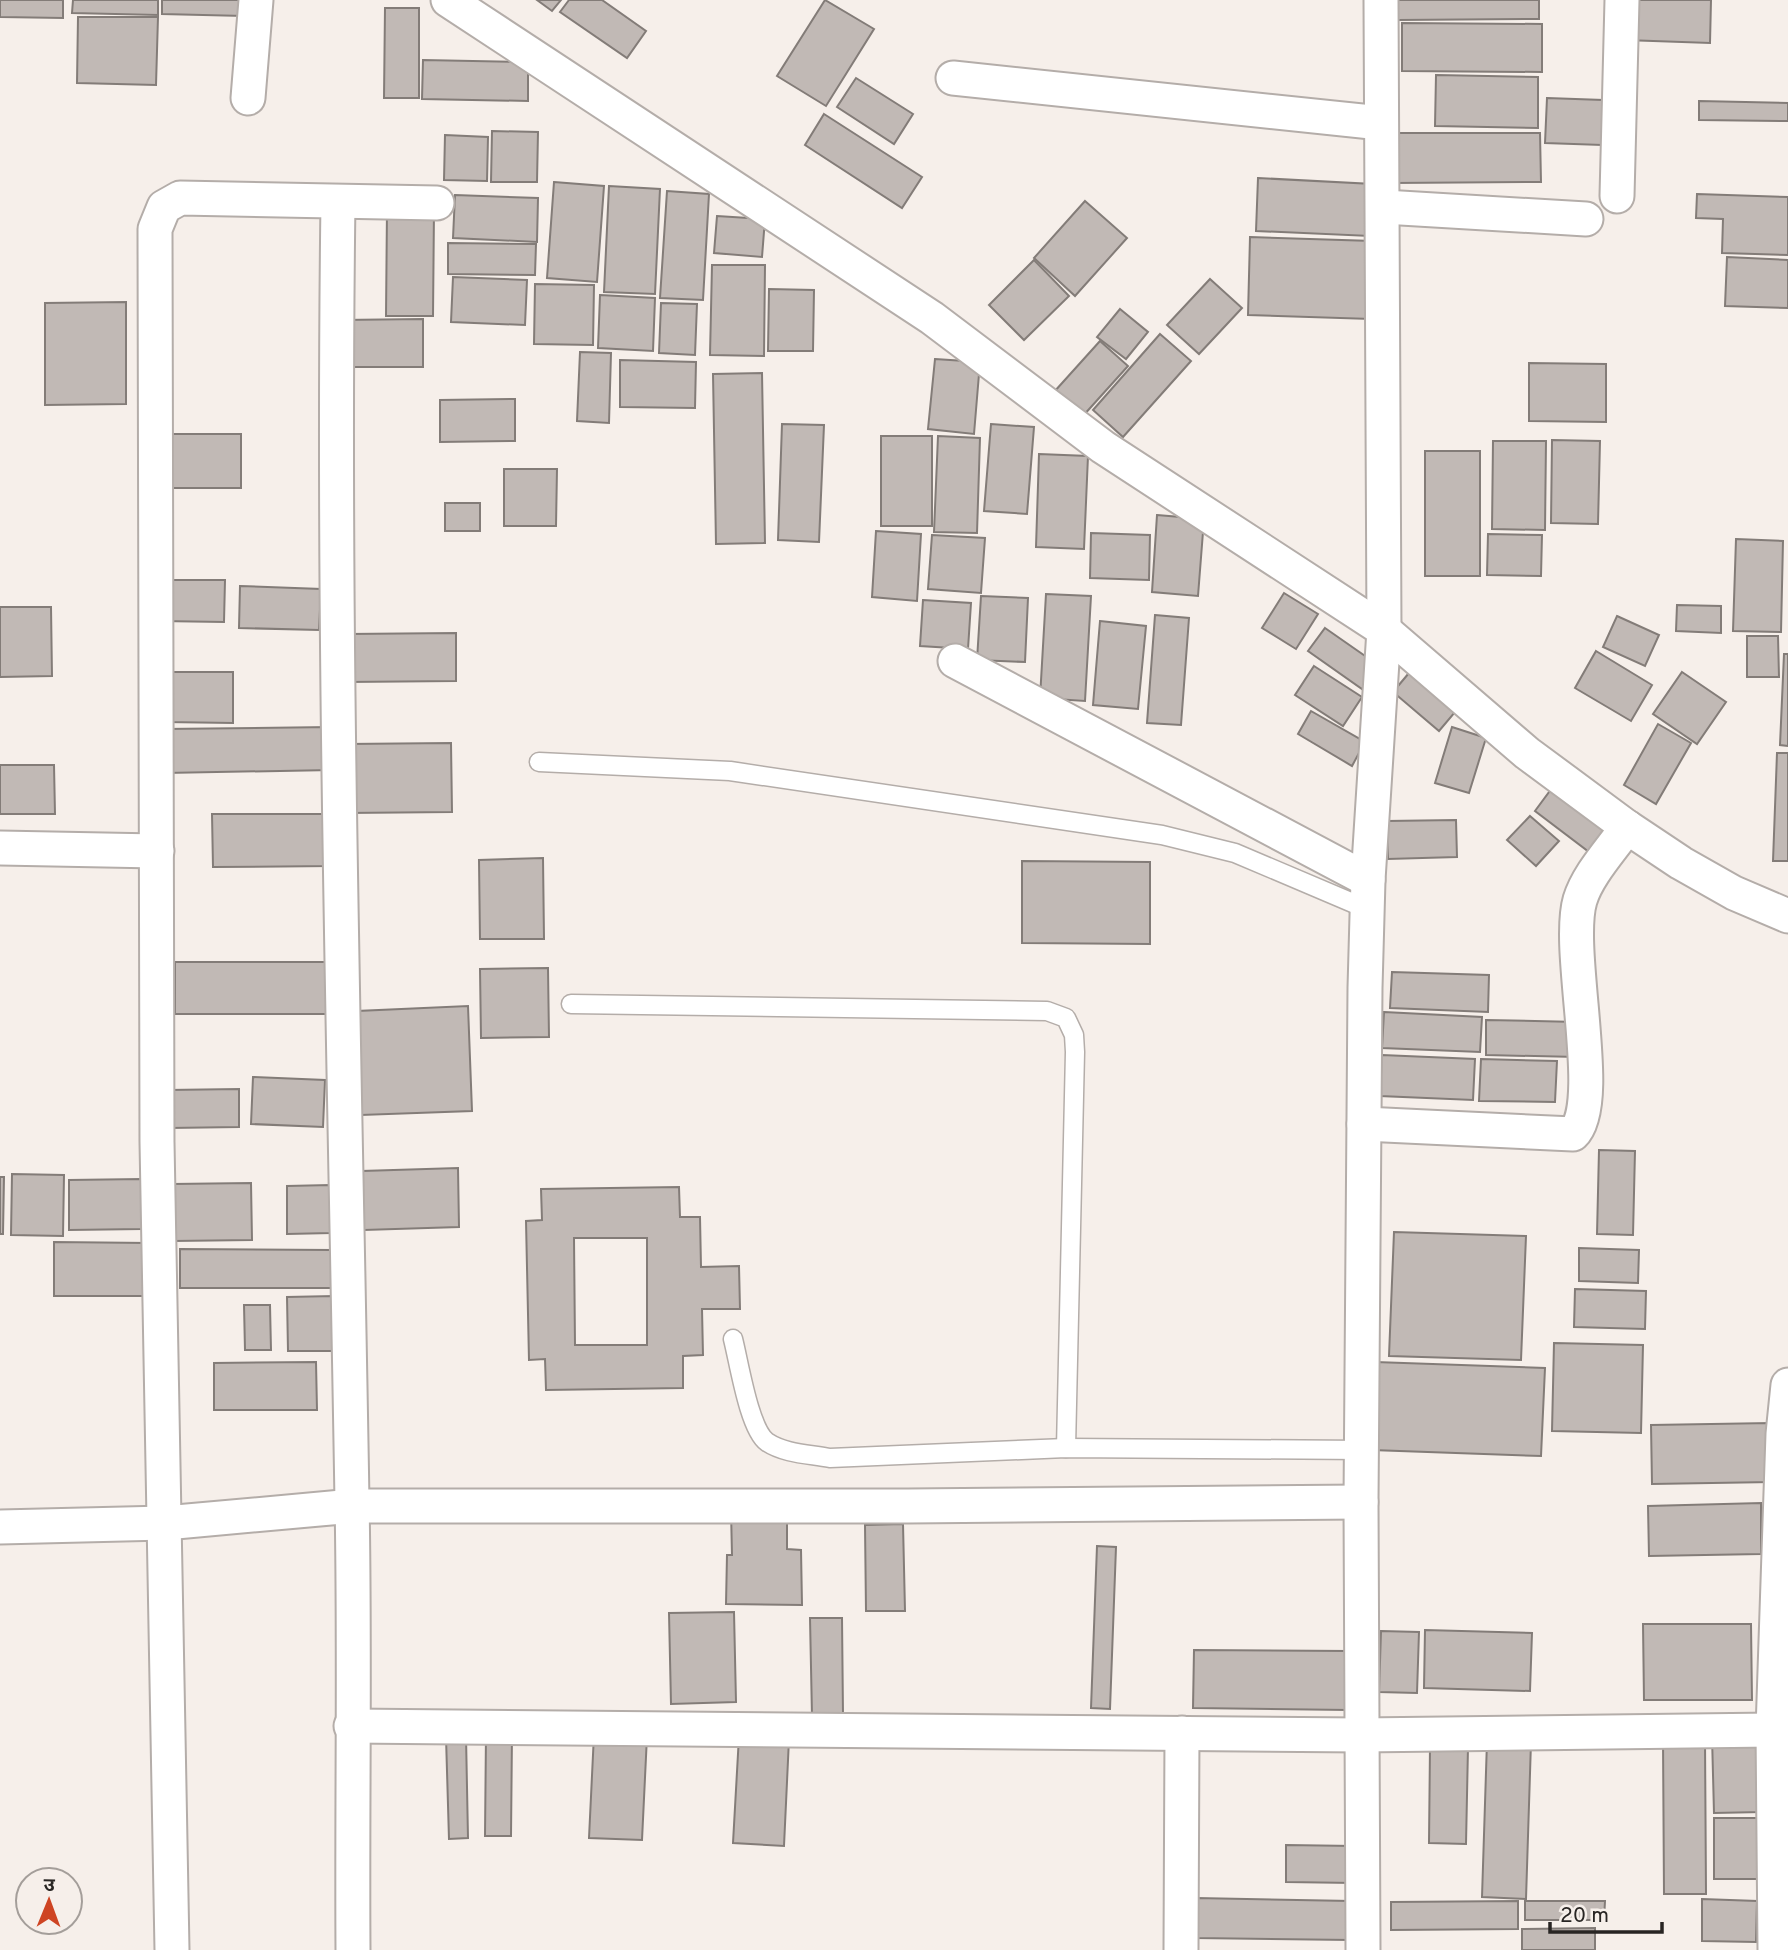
<svg xmlns="http://www.w3.org/2000/svg" width="1788" height="1950" font-family="Overpass,'Noto Sans Devanagari',sans-serif">
  <rect width="100%" height="100%" fill="#f6efea"/>
  <!-- building -->
  <g fill="#c1b9b5" stroke="#837c78" stroke-width="2" fill-rule="evenodd">
    <path d="M0 0H63V18L0 17Z"/>
    <path d="M73 0H158V15L72 13Z"/>
    <path d="M162 0H245L244 16 162 14Z"/>
    <path d="M537 0H561L552 11Z"/>
    <path d="M569 0H602L646 31 627 58 560 12Z"/>
    <path d="M825 0 874 29 826 106 777 76Z"/>
    <path d="M1398 0H1539V19L1398 20Z"/>
    <path d="M1627 0H1711L1710 43 1625 40Z"/>
    <path d="M385 8H419V98H384Z"/>
    <path d="M78 17H158L156 85 77 83Z"/>
    <path d="M1402 23 1542 24V72L1402 71Z"/>
    <path d="M423 60 528 62V101L422 99Z"/>
    <path d="M1436 75 1538 77V128L1435 126Z"/>
    <path d="M856 78 913 114 894 144 837 107Z"/>
    <path d="M1547 98 1603 100 1602 145 1545 143Z"/>
    <path d="M1699 101 1788 103V121L1699 120Z"/>
    <path d="M824 114 922 177 902 208 805 145Z"/>
    <path d="M492 131 538 132 537 182H491Z"/>
    <path d="M1393 133H1540L1541 182 1393 183Z"/>
    <path d="M445 135 488 137 487 181 444 180Z"/>
    <path d="M1258 178 1373 184 1370 236 1256 231Z"/>
    <path d="M554 182 604 186 597 282 547 278Z"/>
    <path d="M609 186 660 189 655 294 604 292Z"/>
    <path d="M667 191 709 194 703 300 660 298Z"/>
    <path d="M1697 194 1788 197V255L1722 253 1723 219 1696 218Z"/>
    <path d="M455 195 538 198 537 242 453 238Z"/>
    <path d="M1085 201 1127 238 1075 296 1034 258Z"/>
    <path d="M387 209 434 210 433 316H386Z"/>
    <path d="M717 216 765 219 762 257 714 253Z"/>
    <path d="M1250 237 1373 241 1371 319 1248 315Z"/>
    <path d="M448 243 536 244 535 275 448 274Z"/>
    <path d="M1727 257 1788 260V308L1725 306Z"/>
    <path d="M1034 260 1069 296 1024 340 989 305Z"/>
    <path d="M712 265H765L764 356 710 355Z"/>
    <path d="M453 277 527 280 525 325 451 322Z"/>
    <path d="M1210 279 1242 308 1199 354 1167 325Z"/>
    <path d="M535 284 594 285 593 345 534 344Z"/>
    <path d="M769 289 814 290 813 351H768Z"/>
    <path d="M600 295 655 298 653 351 598 348Z"/>
    <path d="M126 302V404L45 405V303Z"/>
    <path d="M661 303 697 304 695 355 659 353Z"/>
    <path d="M1120 309 1148 332 1126 359 1097 337Z"/>
    <path d="M423 319V367H341V320Z"/>
    <path d="M1160 334 1191 361 1123 437 1093 410Z"/>
    <path d="M1100 341 1128 366 1082 417 1054 392Z"/>
    <path d="M580 352 611 353 609 423 577 421Z"/>
    <path d="M935 359 980 362 974 434 928 429Z"/>
    <path d="M620 360 696 362 695 408 620 407Z"/>
    <path d="M1529 363 1606 364V422L1529 421Z"/>
    <path d="M762 373 765 543 716 544 713 374Z"/>
    <path d="M515 399V441L440 442V400Z"/>
    <path d="M782 424 824 425 819 542 778 540Z"/>
    <path d="M991 424 1034 427 1027 514 984 511Z"/>
    <path d="M166 434H241V488H165Z"/>
    <rect x="881" y="436" width="51" height="90"/>
    <path d="M938 436 980 438 977 533 934 532Z"/>
    <path d="M1552 440 1600 441 1598 524 1551 523Z"/>
    <path d="M1493 441H1546L1545 530 1492 529Z"/>
    <rect x="1425" y="451" width="55" height="125"/>
    <path d="M1039 454 1088 456 1084 549 1036 547Z"/>
    <path d="M504 469H557L556 526H504Z"/>
    <rect x="445" y="503" width="35" height="28"/>
    <path d="M1157 515 1204 519 1198 596 1152 592Z"/>
    <path d="M876 531 921 534 917 601 872 597Z"/>
    <path d="M1091 533 1150 535 1149 580 1090 578Z"/>
    <path d="M1488 534 1542 535 1541 576 1487 575Z"/>
    <path d="M932 535 985 538 981 593 928 589Z"/>
    <path d="M1736 539 1783 541 1781 632 1733 631Z"/>
    <path d="M160 580H225L224 622 160 621Z"/>
    <path d="M240 586 321 589 319 630 239 628Z"/>
    <path d="M1284 593 1318 614 1296 649 1262 628Z"/>
    <path d="M1046 594 1091 596 1085 701 1040 698Z"/>
    <path d="M981 596 1028 598 1025 662 977 660Z"/>
    <path d="M923 600 971 603 968 649 920 646Z"/>
    <path d="M1677 605 1721 606V633L1676 631Z"/>
    <path d="M0 607H51L52 676 0 677Z"/>
    <path d="M1155 615 1189 618 1181 725 1147 723Z"/>
    <path d="M1617 616 1659 635 1645 666 1603 647Z"/>
    <path d="M1100 621 1146 626 1138 709 1093 705Z"/>
    <path d="M1325 628 1378 665 1362 689 1308 651Z"/>
    <path d="M456 633V681L347 682V634Z"/>
    <path d="M1747 636H1778L1779 677H1747Z"/>
    <path d="M1596 651 1652 685 1631 721 1575 688Z"/>
    <path d="M1784 654H1788V746L1780 745Z"/>
    <path d="M1314 666 1362 697 1343 726 1295 695Z"/>
    <path d="M1414 667 1461 705 1439 731 1393 692Z"/>
    <path d="M166 672H233V723L165 722Z"/>
    <path d="M1682 672 1726 702 1697 744 1653 714Z"/>
    <path d="M1311 711 1365 742 1352 766 1298 734Z"/>
    <path d="M1658 724 1691 743 1656 804 1624 785Z"/>
    <path d="M331 727 332 770 165 773 164 729Z"/>
    <path d="M1452 727 1486 738 1469 793 1435 783Z"/>
    <path d="M451 743 452 812 346 813V744Z"/>
    <path d="M1777 753H1788V861H1773Z"/>
    <path d="M0 765H54L55 814H0Z"/>
    <path d="M1555 784 1617 831 1597 858 1535 811Z"/>
    <path d="M212 814H331L332 866 213 867Z"/>
    <path d="M1530 816 1559 841 1536 866 1507 840Z"/>
    <path d="M1456 820 1457 857 1388 859 1387 821Z"/>
    <path d="M543 858 544 939H480L479 860Z"/>
    <path d="M1022 861 1150 862V944L1022 943Z"/>
    <rect x="175" y="962" width="152" height="52"/>
    <path d="M548 968 549 1037 481 1038 480 969Z"/>
    <path d="M1392 972 1489 975 1488 1012 1390 1008Z"/>
    <path d="M468 1006 472 1111 361 1115 357 1011Z"/>
    <path d="M1384 1012 1482 1017 1480 1052 1382 1048Z"/>
    <path d="M1486 1020 1578 1022 1577 1057 1486 1055Z"/>
    <path d="M1382 1055 1475 1059 1473 1100 1380 1096Z"/>
    <path d="M1481 1059 1557 1061 1555 1102 1479 1101Z"/>
    <path d="M253 1077 325 1080 323 1127 251 1124Z"/>
    <path d="M239 1089V1127L169 1128 168 1090Z"/>
    <path d="M1599 1150 1635 1151 1633 1235 1597 1234Z"/>
    <path d="M458 1168 459 1227 364 1230 362 1171Z"/>
    <path d="M12 1174 64 1175 63 1236 11 1235Z"/>
    <path d="M0 1177H4L3 1234H0Z"/>
    <path d="M142 1179V1229L69 1230V1180Z"/>
    <path d="M251 1183 252 1240 173 1241 172 1184Z"/>
    <path d="M330 1185 331 1233 287 1234V1186Z"/>
    <path d="M679 1187 680 1217H700L701 1267 739 1266 740 1309H702L703 1355 683 1356V1388L546 1390 545 1359 529 1360 526 1221 542 1220 541 1189ZM574 1238H647V1345H575Z"/>
    <path d="M1394 1232 1526 1236 1521 1360 1389 1356Z"/>
    <path d="M54 1242 149 1243 148 1296H54Z"/>
    <path d="M1579 1248 1639 1250 1638 1283 1579 1281Z"/>
    <path d="M180 1249 332 1250V1288H180Z"/>
    <path d="M1575 1289 1646 1291 1645 1329 1574 1327Z"/>
    <path d="M334 1296 335 1351H288L287 1297Z"/>
    <path d="M244 1305H270L271 1350H245Z"/>
    <path d="M1554 1343 1643 1345 1641 1433 1552 1431Z"/>
    <path d="M316 1362 317 1410H214V1363Z"/>
    <path d="M1375 1362 1545 1368 1541 1456 1372 1450Z"/>
    <path d="M1771 1423 1772 1482 1652 1484 1651 1425Z"/>
    <path d="M1761 1503V1554L1649 1556 1648 1506Z"/>
    <path d="M731 1511H787V1549L801 1550 802 1605 726 1604 727 1555H732Z"/>
    <path d="M903 1524 905 1611H866L865 1525Z"/>
    <path d="M1097 1546 1116 1547 1110 1709 1091 1708Z"/>
    <path d="M734 1612 736 1702 671 1704 669 1613Z"/>
    <path d="M810 1618H842L843 1715 812 1716Z"/>
    <path d="M1643 1624H1751L1752 1700H1644Z"/>
    <path d="M1425 1630 1532 1633 1530 1691 1424 1688Z"/>
    <path d="M1381 1631 1419 1632 1417 1693 1379 1692Z"/>
    <path d="M1194 1650 1349 1651 1348 1710 1193 1708Z"/>
    <path d="M512 1733 511 1836H485L486 1734Z"/>
    <path d="M594 1734 647 1736 642 1840 589 1838Z"/>
    <path d="M1760 1735 1762 1812 1714 1813 1712 1736Z"/>
    <path d="M466 1736 468 1838 449 1839 446 1737Z"/>
    <path d="M739 1736 789 1739 784 1846 733 1843Z"/>
    <path d="M1705 1739 1706 1894H1664L1663 1740Z"/>
    <path d="M1487 1741 1531 1742 1526 1899 1482 1897Z"/>
    <path d="M1430 1746 1468 1747 1466 1844 1429 1843Z"/>
    <rect x="1714" y="1818" width="48" height="61"/>
    <path d="M1286 1845 1354 1846V1883L1286 1882Z"/>
    <path d="M1196 1898 1351 1901V1940L1195 1938Z"/>
    <path d="M1702 1899 1757 1901 1756 1942 1702 1941Z"/>
    <path d="M1518 1901V1929L1391 1930V1902Z"/>
    <path d="M1525 1901H1605L1604 1920H1525Z"/>
    <path d="M1595 1928V1950H1522V1929Z"/>
  </g>
  <g fill="none" stroke-linecap="round" stroke-linejoin="round">
    <defs>
      <g id="lane">
        <path d="M539 762 730 771 1162 835 1235 853 1367 909"/>
        <path d="M571 1004 1047 1011 1066 1018 1074 1035 1075 1052 1066 1448"/>
        <path d="M733 1339C739 1362 749 1429 767 1442 785 1454 810 1454 830 1458L1066 1448 1364 1450"/>
      </g>
      <g id="street">
        <path d="M448 0 932 318 1103 447 1384 630 1527 753 1627 827 1681 863 1734 893 1788 916"/>
        <path d="M953 78 1381 123"/>
        <path d="M248 98 256 0"/>
        <path d="M1617 196 1622 0"/>
        <path d="M338 202C332 636 345 1069 352 1502 355 1651 352 1801 353 1950"/>
        <path d="M1384 207 1586 219"/>
        <path d="M955 661 1368 880"/>
        <path d="M0 848 157 851"/>
        <path d="M1364 1124 1573 1134C1605 1104 1565 951 1580 900 1588 874 1612 849 1627 827"/>
        <path d="M0 1527 165 1523 353 1506H908L1361 1502"/>
        <path d="M351 1726 1361 1735 1773 1730"/>
        <path d="M172 1950 157 1142 155 229 164 207 180 198 437 203"/>
        <path d="M1181 1950 1182 1733"/>
        <path d="M1363 1950 1361 1502 1365 988 1368 880 1384 630 1381 0"/>
        <path d="M1775 1950 1773 1730 1783 1434 1788 1385"/>
      </g>
    </defs>
    <!-- lane casing -->
    <use href="#lane" stroke="#b4ada9" stroke-width="21"/>
    <!-- street casing -->
    <use href="#street" stroke="#b4ada9" stroke-width="37"/>
    <!-- lane -->
    <use href="#lane" stroke="#fff" stroke-width="18"/>
    <!-- street -->
    <use href="#street" stroke="#fff" stroke-width="33"/>
  </g>
  <!-- north arrow -->
  <g transform="translate(49 1901) rotate(1)"><circle r="33" fill="#f6efea" stroke="#a49e9a" stroke-width="2"/>
  <path d="M0-5L12 26L0 18L-12 26Z" fill="#ce4423"/>
  <text y="-10" font-size="19" font-weight="bold" text-anchor="middle" fill="#282523">उ</text>
  </g>
  <!-- scale -->
  <path d="M1550 1922v10h112v-10" fill="none" stroke="#282523" stroke-width="3.5"/>
  <text x="1560" y="1922" font-size="21" fill="#282523" stroke="#f6efea" stroke-width="5" paint-order="stroke">20 m</text>
</svg>
